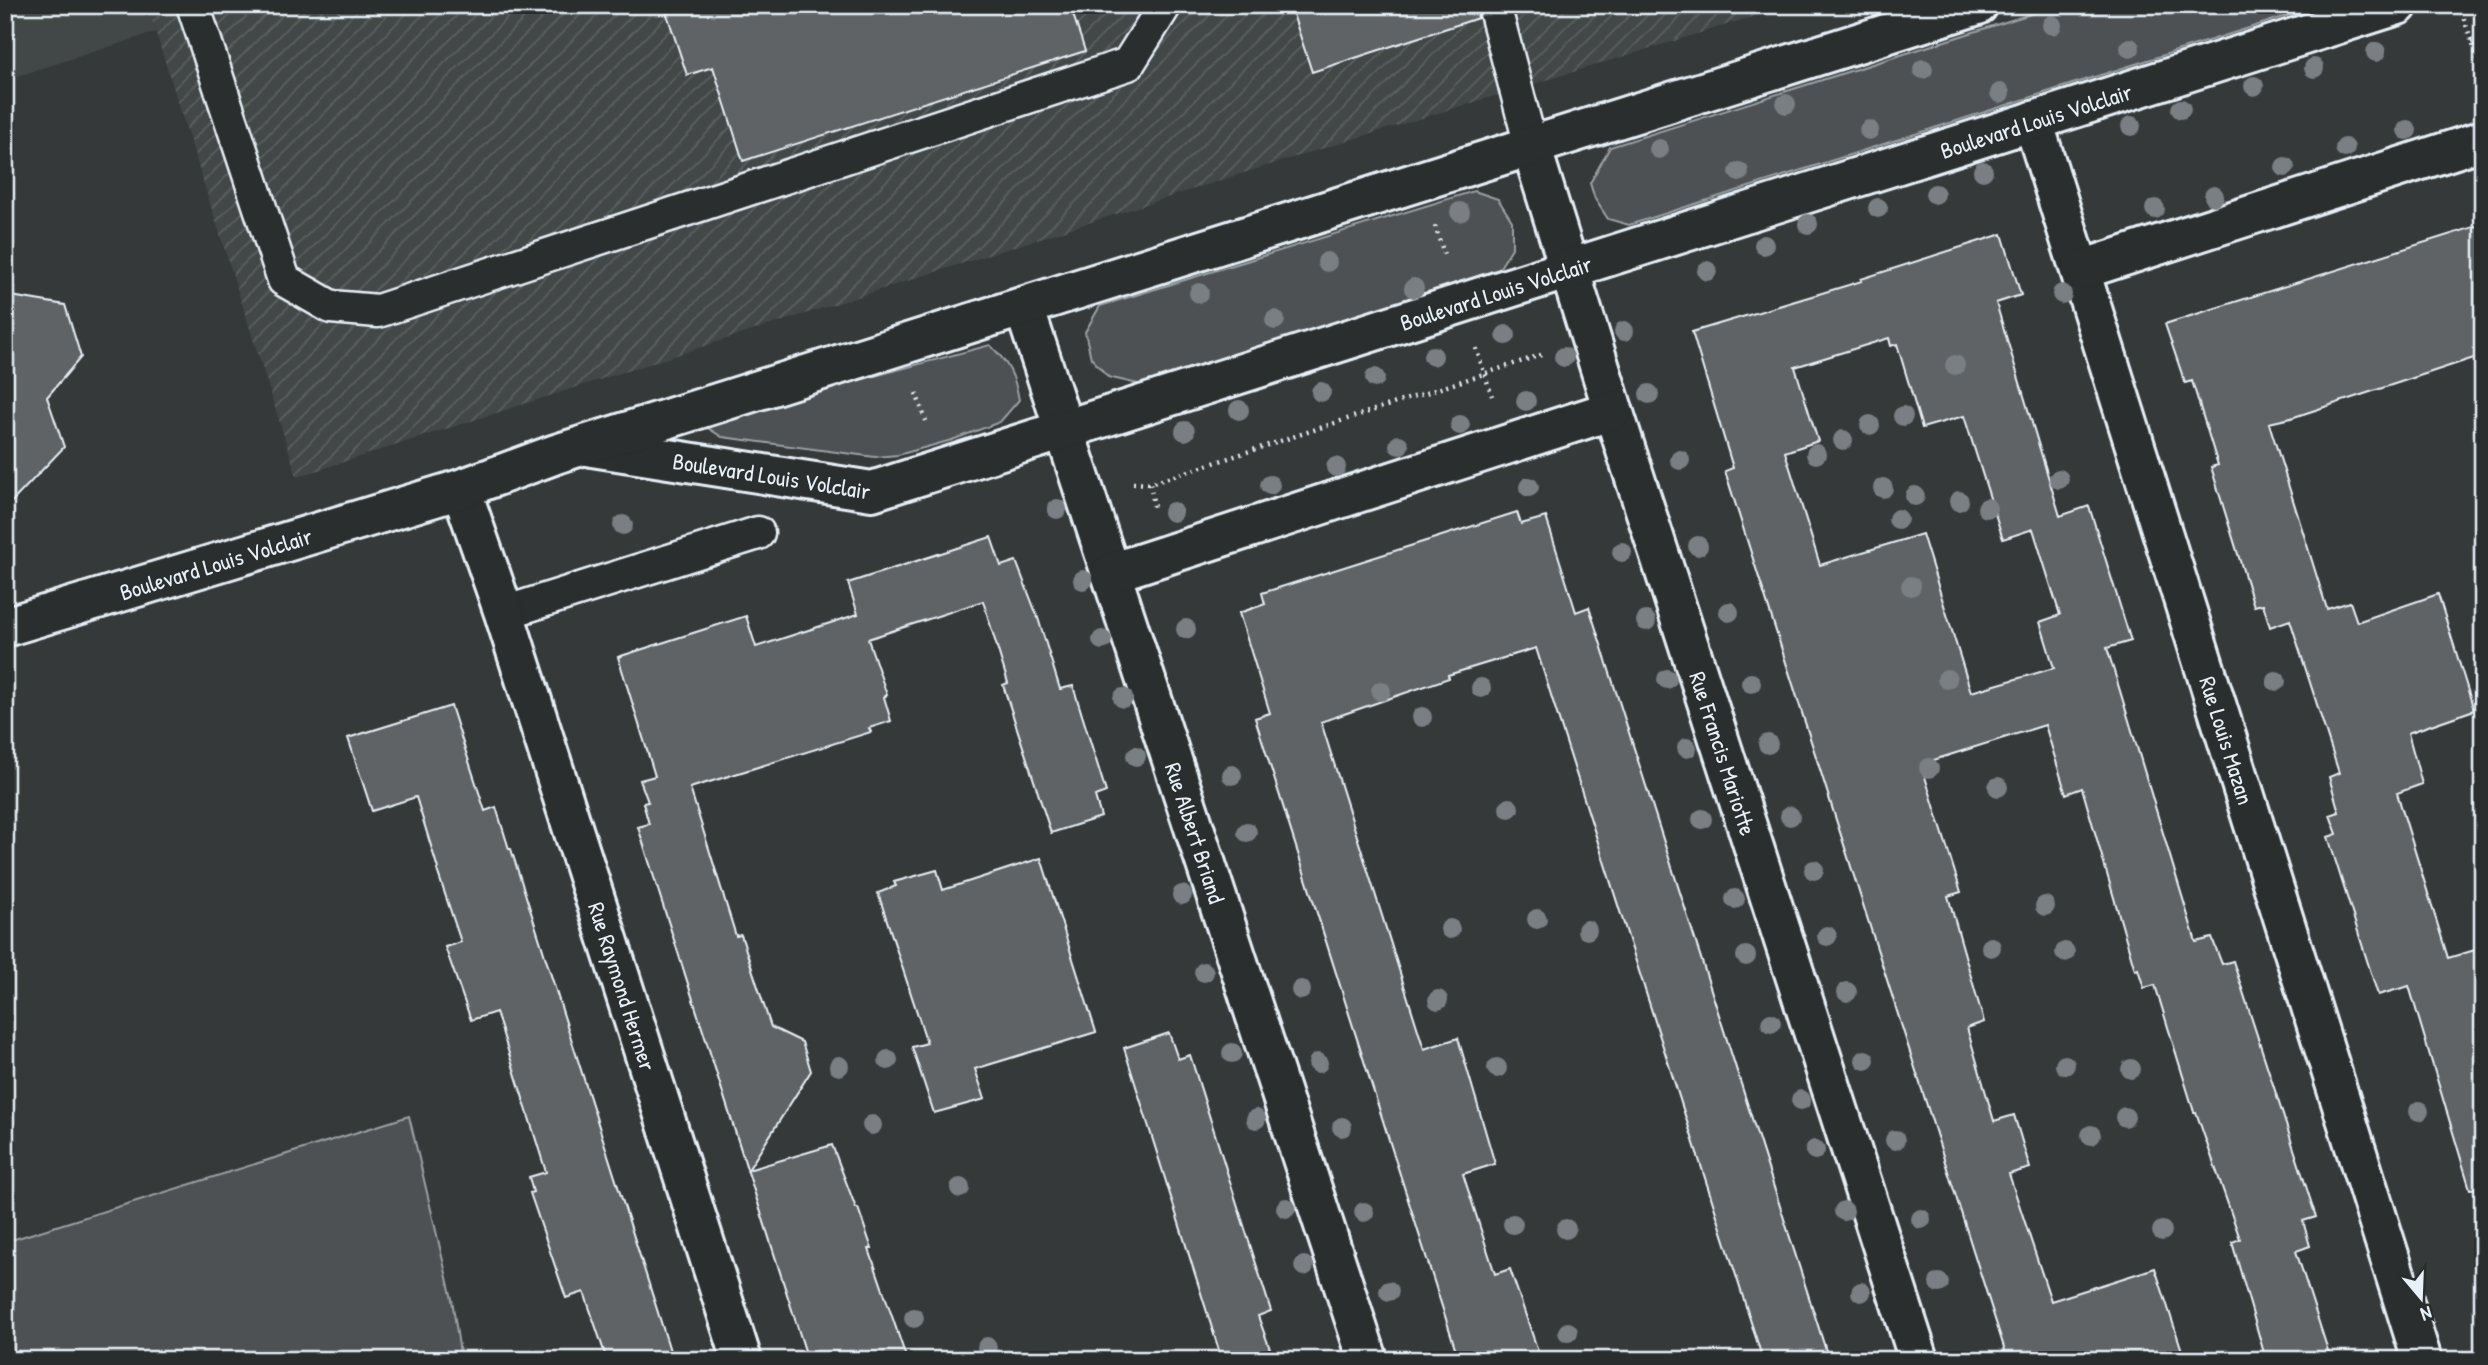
<svg xmlns="http://www.w3.org/2000/svg" width="2488" height="1365" font-family="'Patrick Hand',sans-serif">
<defs>
<pattern id="industrial-furrows" width="10" height="10" patternUnits="userSpaceOnUse" patternTransform="scale(1.75)"><rect width="10" height="10" fill="#424647"/><path d="M-1 1l2-2M0 10L10 0M9 11l2-2" fill="none" stroke="#5d6162"/></pattern>
</defs>
<rect width="100%" height="100%" fill="#35393a"/>
<filter id="ink" filterUnits="userSpaceOnUse"><feTurbulence type="fractalNoise" baseFrequency=".0143" numOctaves="2"/><feDisplacementMap in="SourceGraphic" scale="14" xChannelSelector="R" yChannelSelector="G"/><feConvolveMatrix kernelMatrix="1 2 1 2 8 2 1 2 1" color-interpolation-filters="sRGB"/></filter>
<g filter="url(#ink)">
<path fill="#424647" d="M5 5H147L156 32 5 80Z"/>
<path fill="url(#industrial-furrows)" d="M147 5H1791L1250 171 297 477Z"/>
<path fill="#4d5152" stroke="#9aa1a5" stroke-width="2" d="M2059 5H2321L1629 225 1608 219 1595 199 1590 183 1610 147Z
M1474 191 1498 199 1512 221V248L1499 269 1142 385 1108 377 1091 358 1085 332 1100 306Z
M990 345C1008 362 1015 376 1019 400L1000 422 952 440 898 455 875 457 722 437 700 423Z
M409 1116 452 1299 461 1360H5V1242Z"/>
<path fill="#5f6365" stroke="#e8f1f8" stroke-width="2" fill-rule="evenodd" d="M664 5H1070L1085 51 743 161 713 67 687 75Z
M1290 5H1476L1478 18 1312 72Z
M2483 224V355L2291 418 2269 423 2327 609 2350 602 2357 622 2438 594 2474 710 2408 733 2422 784 2397 793 2448 958 2475 950 2483 976V1188L2470 1189 2409 986 2378 995 2328 837 2337 834 2330 815 2339 812 2329 777 2339 773 2320 714 2290 620 2270 627 2263 604 2254 606 2211 467 2218 465 2192 381 2185 383 2165 324Z
M2002 234 2021 295 1996 303 2060 516 2089 506 2131 641 2107 648 2196 942 2212 938 2222 964 2233 961 2316 1217 2303 1221 2310 1246 2296 1251 2331 1360H2266L2232 1242 2240 1239 2196 1112H2194L2155 985 2144 988 2138 969 2135 970 2082 788 2066 794 2045 725 1921 764 1961 892 1948 896 1984 1022 1967 1028 1994 1121 2014 1115 2030 1168 2009 1174 2051 1301 2155 1268 2185 1360H2008L1725 471 1733 468 1692 332 1862 281 1861 279ZM1889 338 1891 346 1897 344 1922 428 1964 416 2003 539 2033 529 2060 615 2040 622 2054 668 1971 692 1922 534 1820 565 1785 452 1818 441 1795 367Z
M5 295 65 305 81 357 47 397 64 447 5 509Z
M1517 512 1521 524 1546 517 1576 612 1589 607 1829 1360H1763L1536 648 1448 675 1449 678 1321 722 1424 1049 1458 1038 1495 1164 1463 1174 1495 1274 1510 1269 1541 1360H1459L1255 718 1270 713 1239 613 1265 604 1262 593Z
M991 537 1001 566 1016 561 1038 618 1060 689 1073 686 1106 792 1095 796 1101 817 1051 833 1003 685 1008 683 983 601 868 639 887 695 884 697 891 721 869 728 871 732 690 788 736 936 741 935 771 1027 802 1042 811 1071 748 1170 832 1145 856 1208H858L872 1249H869L907 1360H808L638 827 649 824 643 803 648 802 640 780 655 776 618 657 746 616 756 647 858 614 848 583Z
M451 706 485 811 496 807 509 849H511L673 1360H607L584 1292 566 1298 530 1193 533 1192 529 1177 546 1172 496 1012 471 1020 445 947 461 942 437 870 438 869 416 797 372 811 348 738Z
M1041 858 1096 1032 975 1069 985 1099 934 1113 912 1047 927 1043 878 893 896 886 894 882 937 870 943 890Z
M1169 1033 1178 1059 1190 1055 1271 1311 1258 1316 1274 1360H1222L1124 1048Z"/>
<g fill="none" stroke-linecap="round" stroke-linejoin="round">
<defs>
<path id="service" d="M193 5 284 280 331 307 378 311 1128 64 1165 5
M1494 5 1531 146
M504 613 758 533"/>
<g id="minor">
<path id="s1" d="M2033 121 2422 1360"/>
<path id="s2" d="M1531 146 1613 410 1919 1360"/>
<path d="M2081 270 2483 140"/>
<path id="s3" d="M1024 307 1368 1360"/>
<path id="s4" d="M461 489 504 613 742 1360"/>
<path d="M1111 573 1613 410"/>
</g>
<g id="tertiary">
<path id="s5" d="M592 447 872 491 2398 5"/>
<path id="s6" d="M5 627 461 489 556 454 1978 5"/>
</g>
</defs>
<use href="#service" stroke="#e8f1f8" stroke-width="37"/>
<use href="#minor" stroke="#e8f1f8" stroke-width="44"/>
<use href="#tertiary" stroke="#e8f1f8" stroke-width="44"/>
<path stroke="#e8f1f8" stroke-width="4.5" stroke-dasharray="2 5" stroke-linecap="butt" d="M2459 5 2483 73
M2471 42 2483 38
M1435 226 1445 257
M1476 348 1492 396
M916 393 926 421
M1133 483 1150 484 1544 354
M1150 484 1154 507"/>
<use href="#service" stroke="#2a2d2e" stroke-width="32"/>
<use href="#minor" stroke="#2a2d2e" stroke-width="38"/>
<use href="#tertiary" stroke="#2a2d2e" stroke-width="38"/>
</g>
<g fill="#7a7f83">
<circle cx="2052" cy="25" r="10"/>
<circle cx="2130" cy="48" r="10"/>
<circle cx="2376" cy="52" r="10"/>
<circle cx="2314" cy="68" r="10"/>
<circle cx="1923" cy="69" r="10"/>
<circle cx="2254" cy="86" r="10"/>
<circle cx="2000" cy="93" r="10"/>
<circle cx="1786" cy="104" r="10"/>
<circle cx="2181" cy="109" r="10"/>
<circle cx="2131" cy="126" r="10"/>
<circle cx="1869" cy="130" r="10"/>
<circle cx="2407" cy="130" r="10"/>
<circle cx="2345" cy="148" r="10"/>
<circle cx="1659" cy="149" r="10"/>
<circle cx="2285" cy="167" r="10"/>
<circle cx="1983" cy="171" r="10"/>
<circle cx="1739" cy="172" r="10"/>
<circle cx="1935" cy="194" r="10"/>
<circle cx="2214" cy="196" r="10"/>
<circle cx="1878" cy="208" r="10"/>
<circle cx="2155" cy="209" r="10"/>
<circle cx="1460" cy="212" r="10"/>
<circle cx="1808" cy="224" r="10"/>
<circle cx="1764" cy="245" r="10"/>
<circle cx="1327" cy="262" r="10"/>
<circle cx="1707" cy="271" r="10"/>
<circle cx="1414" cy="288" r="10"/>
<circle cx="1199" cy="293" r="10"/>
<circle cx="2062" cy="294" r="10"/>
<circle cx="1275" cy="320" r="10"/>
<circle cx="1624" cy="331" r="10"/>
<circle cx="1506" cy="335" r="10"/>
<circle cx="1433" cy="356" r="10"/>
<circle cx="1564" cy="357" r="10"/>
<circle cx="1955" cy="365" r="10"/>
<circle cx="1375" cy="378" r="10"/>
<circle cx="1321" cy="392" r="10"/>
<circle cx="1649" cy="394" r="10"/>
<circle cx="1526" cy="401" r="10"/>
<circle cx="1239" cy="410" r="10"/>
<circle cx="1903" cy="416" r="10"/>
<circle cx="1460" cy="425" r="10"/>
<circle cx="1870" cy="425" r="10"/>
<circle cx="1185" cy="431" r="10"/>
<circle cx="1843" cy="440" r="10"/>
<circle cx="1399" cy="445" r="10"/>
<circle cx="1816" cy="454" r="10"/>
<circle cx="1680" cy="460" r="10"/>
<circle cx="1336" cy="467" r="10"/>
<circle cx="2059" cy="479" r="10"/>
<circle cx="1270" cy="485" r="10"/>
<circle cx="1529" cy="487" r="10"/>
<circle cx="1883" cy="488" r="10"/>
<circle cx="1915" cy="496" r="10"/>
<circle cx="1959" cy="501" r="10"/>
<circle cx="1987" cy="508" r="10"/>
<circle cx="1057" cy="509" r="10"/>
<circle cx="1173" cy="512" r="10"/>
<circle cx="1898" cy="519" r="10"/>
<circle cx="623" cy="525" r="10"/>
<circle cx="1698" cy="546" r="10"/>
<circle cx="1622" cy="552" r="10"/>
<circle cx="1083" cy="580" r="10"/>
<circle cx="1911" cy="586" r="10"/>
<circle cx="1729" cy="612" r="10"/>
<circle cx="1646" cy="621" r="10"/>
<circle cx="1186" cy="629" r="10"/>
<circle cx="1102" cy="640" r="10"/>
<circle cx="1667" cy="679" r="10"/>
<circle cx="1947" cy="679" r="10"/>
<circle cx="2276" cy="681" r="10"/>
<circle cx="1751" cy="683" r="10"/>
<circle cx="1481" cy="688" r="10"/>
<circle cx="1381" cy="691" r="10"/>
<circle cx="1123" cy="698" r="10"/>
<circle cx="1422" cy="717" r="10"/>
<circle cx="1768" cy="744" r="10"/>
<circle cx="1687" cy="748" r="10"/>
<circle cx="1136" cy="756" r="10"/>
<circle cx="1929" cy="768" r="10"/>
<circle cx="1232" cy="775" r="10"/>
<circle cx="1998" cy="787" r="10"/>
<circle cx="1509" cy="808" r="10"/>
<circle cx="1790" cy="816" r="10"/>
<circle cx="1702" cy="819" r="10"/>
<circle cx="1247" cy="832" r="10"/>
<circle cx="1814" cy="870" r="10"/>
<circle cx="1182" cy="895" r="10"/>
<circle cx="1735" cy="899" r="10"/>
<circle cx="2045" cy="906" r="10"/>
<circle cx="1537" cy="919" r="10"/>
<circle cx="1450" cy="929" r="10"/>
<circle cx="1587" cy="930" r="10"/>
<circle cx="1827" cy="936" r="10"/>
<circle cx="1991" cy="947" r="10"/>
<circle cx="2065" cy="952" r="10"/>
<circle cx="1746" cy="956" r="10"/>
<circle cx="1204" cy="972" r="10"/>
<circle cx="1301" cy="990" r="10"/>
<circle cx="1847" cy="992" r="10"/>
<circle cx="1438" cy="1000" r="10"/>
<circle cx="1771" cy="1023" r="10"/>
<circle cx="1232" cy="1053" r="10"/>
<circle cx="888" cy="1060" r="10"/>
<circle cx="1865" cy="1060" r="10"/>
<circle cx="1318" cy="1063" r="10"/>
<circle cx="2065" cy="1065" r="10"/>
<circle cx="839" cy="1066" r="10"/>
<circle cx="1497" cy="1068" r="10"/>
<circle cx="2131" cy="1069" r="10"/>
<circle cx="1801" cy="1100" r="10"/>
<circle cx="2419" cy="1111" r="10"/>
<circle cx="2125" cy="1117" r="10"/>
<circle cx="1256" cy="1119" r="10"/>
<circle cx="872" cy="1125" r="10"/>
<circle cx="1342" cy="1127" r="10"/>
<circle cx="2091" cy="1135" r="10"/>
<circle cx="1895" cy="1140" r="10"/>
<circle cx="1815" cy="1150" r="10"/>
<circle cx="960" cy="1188" r="10"/>
<circle cx="1286" cy="1208" r="10"/>
<circle cx="1844" cy="1211" r="10"/>
<circle cx="1364" cy="1212" r="10"/>
<circle cx="1921" cy="1219" r="10"/>
<circle cx="1513" cy="1224" r="10"/>
<circle cx="1566" cy="1229" r="10"/>
<circle cx="2162" cy="1231" r="10"/>
<circle cx="1304" cy="1266" r="10"/>
<circle cx="1939" cy="1283" r="10"/>
<circle cx="1389" cy="1291" r="10"/>
<circle cx="1861" cy="1292" r="10"/>
<circle cx="914" cy="1318" r="10"/>
<circle cx="1568" cy="1332" r="10"/>
<circle cx="987" cy="1347" r="10"/>
</g>
</g>
<g text-anchor="middle" dominant-baseline="central" stroke-width="5" stroke-linejoin="round" paint-order="stroke">
<g font-size="23" fill="#e8f1f8" stroke="#2a2d2e">
<text stroke="none"><textPath href="#s5" startOffset="1505">Boulevard Louis Volclair</textPath></text>
<text stroke="none"><textPath href="#s5" startOffset="938">Boulevard Louis Volclair</textPath></text>
<text stroke="none"><textPath href="#s5" startOffset="182">Boulevard Louis Volclair</textPath></text>
<text stroke="none"><textPath href="#s6" startOffset="220">Boulevard Louis Volclair</textPath></text>
<text stroke="none"><textPath href="#s1" startOffset="649">Rue Louis Mazan</textPath></text>
<text stroke="none"><textPath href="#s2" startOffset="637">Rue Francis Mariotte</textPath></text>
<text stroke="none"><textPath href="#s3" startOffset="553">Rue Albert Briand</textPath></text>
<text stroke="none"><textPath href="#s4" startOffset="523">Rue Raymond Hermer</textPath></text>
</g>
</g>
<rect width="2488" height="1365" fill="none" stroke="#2a2d2e" stroke-width="28"/>
<rect x="14" y="14" width="2460" height="1337" fill="none" stroke="#e8f1f8" stroke-width="2.5" filter="url(#ink)"/>
<g transform="translate(2421 1298) rotate(161)" stroke="#2a2d2e" stroke-width="5" paint-order="stroke">
<path d="M0-5L12 26L0 18L-12 26Z" fill="#e8f1f8"/>
<text y="-10" font-size="19" font-weight="bold" text-anchor="middle" fill="#e8f1f8">N</text>
</g>
</svg>
